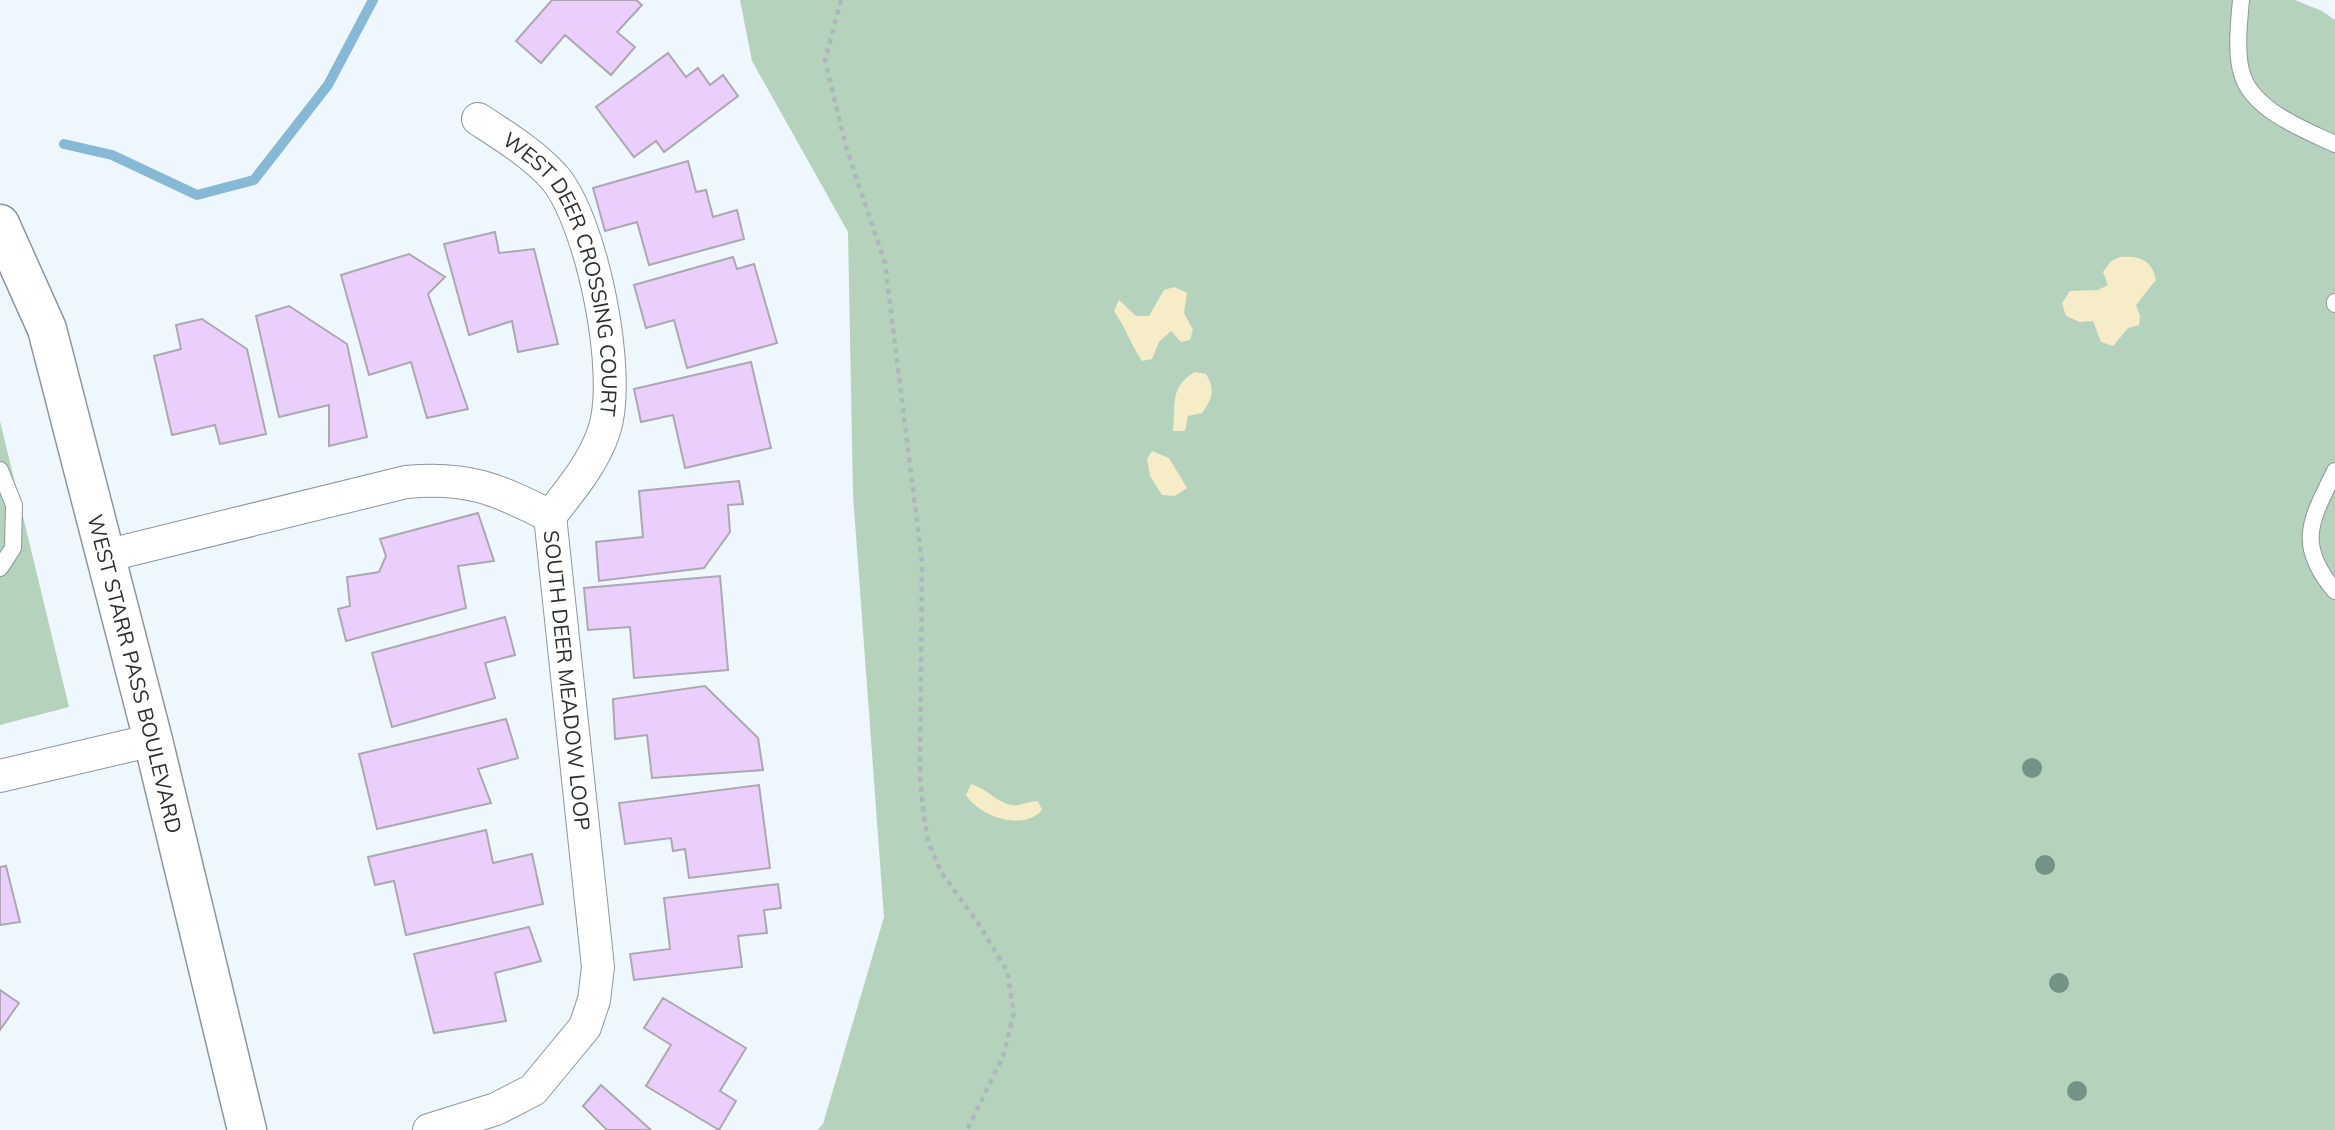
<svg xmlns="http://www.w3.org/2000/svg" width="2335" height="1130" font-family="Mulish,sans-serif">
<rect width="100%" height="100%" fill="#eef7fe"/>
<path fill="#b5d3bc" d="M740 0H2295L2322 11 2335 20V1130H817L823 1124 884 917 853 495 848 232 752 61Z
M0 421 69 707 0 725Z"/>
<path fill="#f6ecc7" d="M2120 257C2140 256 2152 260 2156 280L2136 305 2140 316 2139 325 2128 328 2113 346 2101 342 2093 321 2080 322 2066 316 2062 303 2070 291 2098 290 2108 285 2103 272 2111 261Z
M1174 287 1187 293 1184 313 1193 330 1190 340 1181 342 1171 331 1159 342 1152 359 1142 361C1131 345 1126 328 1114 311L1119 300 1136 316H1149L1164 290Z
M1195 372 1206 374C1216 390 1212 399 1202 413L1188 416 1185 431H1173C1176 405 1169 387 1195 372Z
M1152 451 1169 458 1187 488 1175 496 1162 495 1150 476 1147 459Z
M971 784C986 788 995 801 1010 805 1018 807 1029 801 1038 801L1042 810C1023 832 979 816 966 795Z"/>
<g fill="none" stroke-linecap="round" stroke-linejoin="round">
<path stroke="#87b8d5" stroke-width="10" d="M64 144 112 155 197 195 254 180 328 85 373 0"/>
</g>
<path fill="#eacffc" stroke="#ada7b2" stroke-width="2" d="M552 0H636L642 5 617 32 635 47 611 75 565 35 541 63 516 41Z
M668 53 686 77 698 68 710 85 723 75 738 96 664 152 656 141 634 157 596 107Z
M688 161 696 192 706 190 713 217 737 210 744 239 649 265 637 222 605 231 593 188Z
M495 232 499 253 534 249 558 344 518 352 512 321 469 335 444 244Z
M409 254 445 277 428 294 468 409 427 418 411 362 369 375 341 275Z
M733 257 737 269 754 264 777 343 687 368 674 320 646 328 634 285Z
M289 306 347 344 367 437 329 446V405L279 417 256 316Z
M202 319 247 349 266 434 220 444 215 425 172 435 154 356 181 349 176 325Z
M751 362 771 448 685 468 673 415 641 422 634 389Z
M739 481 743 504 728 505 730 532 704 568 599 581 596 542 643 537 639 491Z
M478 513 494 561 458 566 466 608 346 641 338 609 350 606 347 577 379 572 386 556 380 539Z
M720 576 728 670 634 678 630 627 588 630 584 588Z
M505 617 515 655 485 663 495 698 392 727 372 653Z
M705 686 758 738 763 770 652 778 647 735 615 739 613 699Z
M506 719 518 758 478 769 491 803 377 829 359 754Z
M759 785 770 868 689 878 685 849 673 851 671 838 625 844 619 803Z
M486 830 493 863 532 854 543 904 406 935 394 881 375 885 368 857Z
M6 866 20 922 0 925V867Z
M778 884 781 908 764 910 767 933 738 936 742 967 634 980 630 954 670 949 664 898Z
M529 927 541 961 495 973 506 1021 434 1033 414 954Z
M0 990 19 1003 0 1030Z
M663 998 746 1048 720 1091 736 1101 719 1130 646 1086 671 1045 644 1028Z
M601 1085 651 1130H607L583 1106Z"/>
<g fill="none" stroke-linecap="round" stroke-linejoin="round">
<defs>
<path id="service" d="M2241 0C2239 22 2235 56 2243 77 2255 111 2305 130 2335 144
M2335 302V304
M0 470 14 505 13 548 0 568
M2335 471C2311 520 2295 544 2335 591"/>
<g id="minor">
<path id="s1" d="M478 119C504 136 532 153 554 177 592 221 623 375 604 431 594 462 570 491 550 516"/>
<path id="s2" d="M105 556 406 482C467 476 497 489 550 516L598 967 594 1000 585 1027 533 1090 496 1109 429 1130"/>
<path d="M0 776 153 740"/>
</g>
<g id="tertiary">
<path id="s3" d="M0 224 47 329 153 740 247 1130"/>
</g>
</defs>
<use href="#service" stroke="#8d969e" stroke-width="18"/>
<use href="#minor" stroke="#8d969e" stroke-width="34"/>
<use href="#tertiary" stroke="#8d969e" stroke-width="41"/>
<path stroke="#afb6bc" stroke-width="4.5" stroke-dasharray="5 5" stroke-linecap="butt" d="M841 0 825 60 846 147 885 263 922 562 920 776 924 817 928 841 941 872 978 923 1007 971 1014 1013 1003 1056 967 1130"/>
<use href="#service" stroke="#fff" stroke-width="16"/>
<use href="#minor" stroke="#fff" stroke-width="32"/>
<use href="#tertiary" stroke="#fff" stroke-width="38"/>
</g>
<g fill="#729385">
<circle cx="2032" cy="768" r="10"/>
<circle cx="2045" cy="865" r="10"/>
<circle cx="2059" cy="983" r="10"/>
<circle cx="2077" cy="1091" r="10"/>
</g>
<g text-anchor="middle" dominant-baseline="central" stroke-width="7" stroke-linejoin="round" paint-order="stroke">
<g font-size="21" fill="#2c3033" stroke="#fff">
<text stroke="none"><textPath href="#s1" startOffset="189">WEST DEER CROSSING COURT</textPath></text>
<text stroke="none"><textPath href="#s3" startOffset="471">WEST STARR PASS BOULEVARD</textPath></text>
<text stroke="none"><textPath href="#s2" startOffset="626">SOUTH DEER MEADOW LOOP</textPath></text>
</g>
</g>
</svg>
